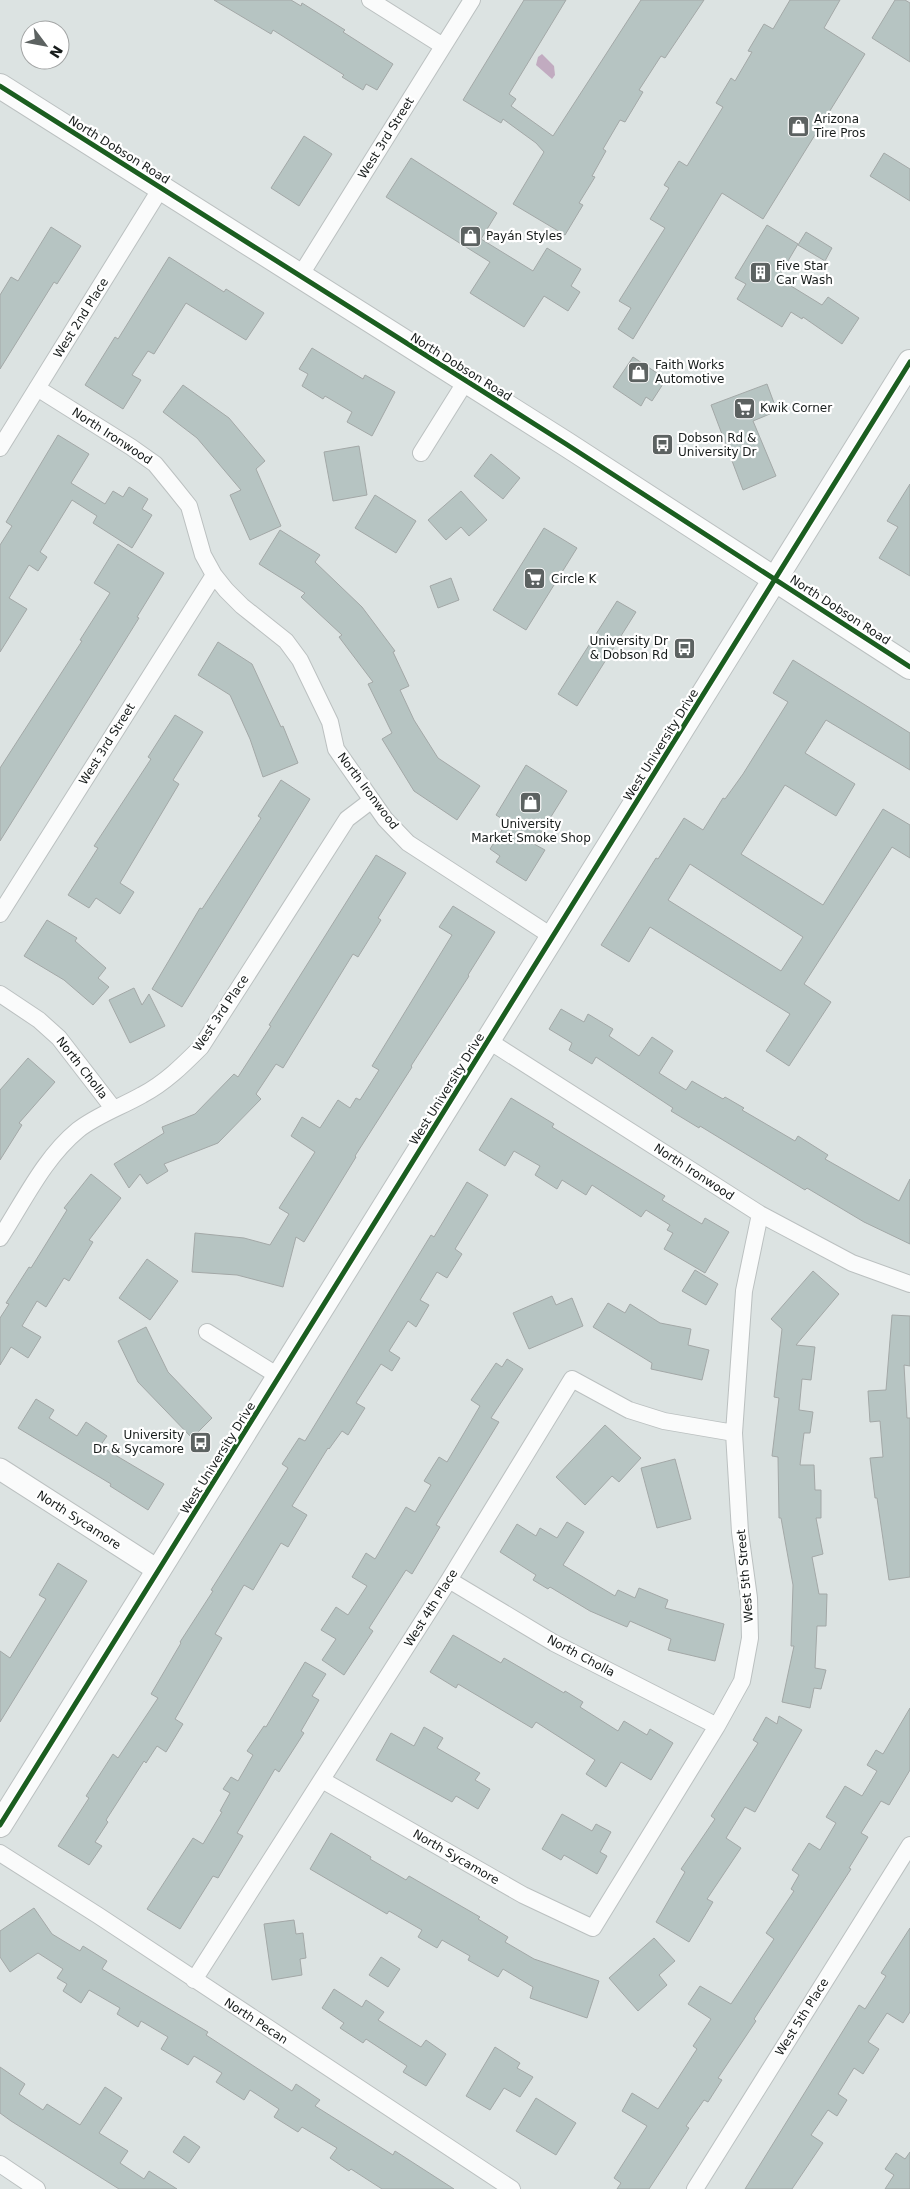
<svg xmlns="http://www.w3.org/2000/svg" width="910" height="2189" font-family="'DejaVu Sans',sans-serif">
<rect width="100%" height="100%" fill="#dce3e2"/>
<path fill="#c1abc0" d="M542 54 554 66 555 75 552 79 536 65 538 57Z"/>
<path fill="#b6c4c2" stroke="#a3a8a7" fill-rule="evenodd" d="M214 0H291L301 6 302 3 345 30 343 32 393 64 377 90 366 84 363 90 342 77 344 75 273 30 271 34Z
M524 0H566L509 94 516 99 511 106 553 136 641 0H704L665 58 661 56 639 90 643 92 625 122 620 120 603 149 606 151 592 176 595 177 579 203 583 205 565 235 513 204 544 152 536 143 503 119 501 123 463 100Z
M790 0H840L824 28 865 54 763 219 722 193 633 339 618 329 631 308 619 301 665 228 650 219 669 188 664 185 679 161 687 166 723 107 716 103 731 78 735 81 752 52 748 51 764 24 773 29Z
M895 0H905L910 3V62L872 38Z
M304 136 332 154 299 206 271 188Z
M884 153 910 169V201L870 176Z
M411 158 497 213 481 239 533 271 547 248 581 269 571 286 580 292 568 311 544 296 524 327 470 293 490 262 386 197Z
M767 225 798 244 778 278 822 305 828 297 859 318 842 344 803 317 802 319 791 312 782 327 737 299 746 284 735 278Z
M51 227 81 246 57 284 54 282 0 369V295L11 277 18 281Z
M806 232 832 248 825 261 798 245Z
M169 257 224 292 226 289 264 313 246 340 186 303 154 354 148 351 132 375 141 380 123 409 85 385 115 337 118 339Z
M312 348 363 379 365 375 395 392 372 436 347 422 352 412 325 396 323 399 302 386 308 374 299 369Z
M633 357 660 375 657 380 663 384 652 401 646 397 641 406 613 387Z
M767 384 777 411 753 421 776 476 743 490 711 405Z
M183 385 229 418 265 461 256 469 281 526 250 540 230 495 241 490 197 438 163 412Z
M58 435 89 454 71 483 105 504 113 491 123 497 129 487 148 499 142 509 152 515 132 548 93 523 97 516 72 500 40 552 47 557 38 571 29 565 9 598 27 609 0 652V545L12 526 6 522Z
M359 446 367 495 333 501 324 452Z
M491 454 520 478 503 499 474 476Z
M910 484V576L879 558 898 527 887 521Z
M461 491 487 520 469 536 461 527 446 540 428 520Z
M375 495 416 521 396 553 355 528Z
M544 528 577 548 526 630 493 610Z
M280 530 320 555 315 562 362 607 395 651 393 652 409 686 400 690 414 720 438 758 480 786 457 820 414 791 382 739 392 733 368 684 373 682 339 637 342 635 301 597 305 593 259 564Z
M118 544 164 573 137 617 139 618 0 841V768L82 641 80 640 110 593 94 583Z
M451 578 459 600 438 608 430 586Z
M617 601 636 612 577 706 558 694Z
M218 642 252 664 281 727 283 726 298 763 263 777 250 739 230 695 198 675Z
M793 660 910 733V770L826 720 805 753 855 784 836 816 785 785 741 854 823 905 883 809 910 825V858L892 847 804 984 831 1002 789 1066 766 1051 790 1014 650 927 629 962 601 945 656 858 658 859 684 818 703 830 723 798 725 799 743 774 788 702 773 693ZM690 864 803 937 781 971 668 900Z
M175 715 203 732 173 780 179 784 120 883 134 892 120 914 96 898 89 908 68 895 98 848 94 846 151 759 148 757Z
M526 765 567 791 534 844 545 850 526 881 496 862 500 856 490 849 507 822 496 815Z
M281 780 310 799 182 1007 152 989 200 908 202 909 261 818 258 816Z
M376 855 406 873 378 918 381 920 358 957 353 954 283 1068 276 1064 256 1094 261 1099 218 1143 164 1164 168 1171 147 1184 140 1174 129 1188 114 1164 164 1133 162 1127 195 1114 234 1074 238 1077 271 1026 269 1025Z
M453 906 495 932 468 975 469 976 411 1066 412 1067 355 1156 356 1157 304 1242 296 1237 283 1287 237 1275 192 1272 195 1233 244 1238 270 1245 289 1214 279 1208 315 1152 291 1136 302 1117 320 1128 338 1100 350 1108 356 1098 360 1100 379 1070 372 1066 452 935 439 927Z
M47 920 77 938 75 941 106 968 98 978 109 987 93 1005 64 980 24 956Z
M134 988 142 1005 149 994 165 1026 130 1043 109 1000Z
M561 1009 584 1022 588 1014 613 1029 609 1036 639 1056 652 1037 673 1051 659 1073 686 1090 692 1081 723 1099 725 1097 744 1108 742 1110 795 1141 798 1136 828 1155 825 1159 899 1201 910 1179V1244L864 1222 807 1188 805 1190 700 1126 699 1128 671 1111 673 1108 596 1057 592 1064 569 1050 572 1043 549 1029Z
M28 1058 55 1082 19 1123 22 1125 0 1160V1090Z
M511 1098 554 1124 552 1127 665 1196 662 1200 702 1224 705 1218 729 1232 705 1273 664 1249 673 1233 667 1230 670 1225 646 1210 641 1217 592 1185 586 1195 562 1180 557 1189 535 1175 540 1166 514 1151 505 1166 479 1150Z
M91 1174 121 1198 89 1240 93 1242 69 1281 64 1278 46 1307 37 1301 22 1326 41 1337 28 1358 11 1347 0 1365V1318L9 1304 6 1303 29 1267 31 1268 67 1210 64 1208Z
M467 1182 488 1195 455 1249 462 1254 447 1278 437 1272 420 1300 429 1305 416 1327 408 1321 389 1351 400 1358 392 1371 381 1364 356 1403 365 1408 348 1435 342 1431 329 1449 328 1448 292 1506 307 1515 288 1547 281 1543 253 1590 244 1585 215 1634 222 1638 175 1719 183 1724 166 1752 157 1746 146 1763 144 1761 106 1820 108 1822 95 1842 102 1846 89 1865 58 1846 89 1798 86 1796 113 1754 118 1758 158 1698 151 1694 181 1643 180 1642 213 1591 211 1590 288 1468 282 1464 299 1438 305 1441 431 1235 434 1237Z
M147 1259 178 1281 150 1320 119 1298Z
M695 1270 718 1284 706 1305 682 1291Z
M813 1271 839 1294 796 1345 815 1347 811 1380 802 1379 799 1410 813 1412 810 1433H804L800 1465H814L815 1490H821V1518H816L823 1554 812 1557 819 1594H827L826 1626H817L815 1668 826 1670 821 1689 814 1688 810 1708 782 1702 794 1646H791L793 1585 781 1518H779L778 1457 772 1456 779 1398 774 1397 782 1329 771 1319Z
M552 1296 556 1305 572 1298 583 1326 529 1349 513 1313Z
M608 1303 625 1313 630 1304 660 1323 691 1329 688 1345 709 1350 702 1380 651 1369 652 1363 593 1327Z
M892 1315 910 1316V1366L904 1365 907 1418H910V1577L889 1580 877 1498H875L870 1458 883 1457 880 1421 870 1422 868 1391 886 1390Z
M146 1327 168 1372 212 1418 192 1438 138 1382 118 1341Z
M507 1359 523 1369 491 1418 499 1422 436 1525 440 1527 412 1574 406 1570 369 1628 373 1631 344 1675 322 1660 336 1639 321 1630 336 1607 348 1615 367 1586 352 1577 366 1553 375 1559 406 1507 415 1512 431 1485 424 1481 439 1457 447 1462 480 1406 471 1400 496 1363 502 1367Z
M36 1399 54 1410 49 1418 77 1436 86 1422 107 1436 100 1446 164 1484 148 1510 110 1486 111 1484 18 1428Z
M605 1425 641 1458 619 1482 612 1476 585 1505 556 1477Z
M675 1459 691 1519 657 1528 641 1468Z
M567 1522 584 1532 563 1565 615 1596 618 1590 635 1598 639 1588 668 1600 665 1608 724 1624 715 1661 668 1650 671 1639 630 1621 627 1627 590 1611 550 1587 548 1589 533 1580 536 1575 500 1552 517 1524 536 1536 540 1528 557 1538Z
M58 1563 87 1581 0 1722V1651L10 1658 46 1599 39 1595Z
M453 1635 501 1663 504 1658 564 1693 565 1691 583 1702 580 1707 618 1731 624 1721 647 1735 650 1729 673 1743 651 1780 621 1762 606 1787 586 1774 595 1760 536 1722 532 1728 458 1684 456 1688 430 1672Z
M305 1662 326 1674 312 1696 319 1700 301 1731 304 1733 279 1772 275 1769 237 1833 243 1836 218 1878 213 1876 180 1929 147 1909 193 1838 203 1844 222 1812 220 1811 230 1793 223 1789 231 1777 238 1781 253 1755 247 1751 264 1726 266 1727Z
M910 1708V1770L889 1805 881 1801 861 1833 868 1837 849 1868 851 1869 754 2019 756 2021 718 2078 722 2080 708 2102 704 2100 686 2126 689 2128 649 2189H617L621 2183 614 2178 647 2126 622 2111 632 2093 658 2109 697 2049 693 2046 711 2019 688 2004 700 1986 731 2004 774 1939 766 1933 794 1891 791 1889 799 1875 792 1870 809 1843 820 1850 836 1823 826 1817 845 1786 862 1796 877 1771 867 1765 876 1750 883 1754Z
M779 1716 802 1730 755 1812 745 1807 726 1838 741 1848 707 1899 713 1902 689 1942 656 1922 685 1872 681 1869 715 1819 711 1816 758 1743 753 1740 766 1717 777 1724Z
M424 1727 443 1738 437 1748 480 1773 475 1780 490 1789 478 1809 456 1796 452 1802 376 1760 391 1733 414 1746Z
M562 1814 592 1831 596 1824 611 1832 600 1852 607 1856 597 1874 564 1855 561 1860 542 1849Z
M331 1833 371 1857 370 1859 406 1880 409 1876 480 1917 478 1919 508 1937 505 1942 534 1959 599 1981 587 2018 530 1998 533 1987 503 1969 498 1977 468 1960 470 1956 442 1940 437 1948 418 1937 422 1930 389 1911 387 1914 310 1869Z
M34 1908 52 1934 80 1951 83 1946 107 1961 102 1969 208 2032 206 2035 292 2091 296 2084 320 2100 315 2106 393 2155 395 2151 454 2189H382L351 2169 349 2171 330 2158 337 2148 302 2127 298 2132 274 2117 279 2109 250 2090 244 2100 216 2082 222 2073 194 2056 188 2065 161 2049 168 2037 141 2021 138 2027 117 2014 120 2008 89 1990 81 2003 63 1991 67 1984 57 1978 63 1969 38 1953 10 1972 0 1957V1931Z
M294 1920 296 1934 303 1933 306 1958 300 1959 302 1975 272 1980 264 1924Z
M910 1928V2012L903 2023 887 2013 868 2042 879 2049 863 2074 854 2068 838 2094 847 2100 837 2116 828 2110 811 2135 823 2143 792 2189H745L859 2005 865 2009 886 1976 881 1973Z
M654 1938 675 1961 659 1975 667 1985 638 2011 609 1978Z
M381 1957 400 1969 388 1987 369 1975Z
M334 1989 362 2007 366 2000 384 2012 378 2020 421 2047 426 2040 446 2054 426 2086 403 2072 407 2066 366 2039 363 2043 340 2028 344 2023 322 2008Z
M495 2047 520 2063 517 2068 533 2077 520 2097 504 2088 490 2110 466 2096Z
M0 2067 25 2084 19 2094 43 2110 47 2104 80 2125 105 2087 122 2098 99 2133 128 2151 120 2163 144 2179 149 2171 177 2189H119L11 2121 0 2113Z
M536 2098 576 2123 556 2155 516 2131Z
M184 2136 200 2147 189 2163 173 2152Z
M910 2152V2189H885L894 2175 885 2169 896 2153 905 2159Z"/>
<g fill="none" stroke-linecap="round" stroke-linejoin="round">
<defs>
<path id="minor" d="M370 0 443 46
M300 276 472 0
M37 388 131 447 155 464 173 486 189 506 203 555 214 575 226 590 242 606 286 641 300 660 330 722 336 749 385 819 408 843 553 937
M0 448 161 188
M421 453 466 381
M0 914 214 575
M0 994 39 1020 59 1038 113 1108
M489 1041 760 1214 852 1263 910 1284
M0 1238C24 1201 44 1158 78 1130 97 1115 121 1107 142 1095 165 1083 183 1065 201 1047L347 819 372 800
M207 1332 280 1377
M449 1580 554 1643 717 1726
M322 1780 523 1895 593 1928 717 1726 742 1681 750 1638 749 1598 740 1532 734 1433 744 1291 760 1214
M0 1853 99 1916 512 2189
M194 1980 449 1580 572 1379 629 1410 664 1421 734 1433
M0 2164 37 2189
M695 2189 910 1845"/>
<path id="tertiary" d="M0 1469 159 1571"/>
<path id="secondary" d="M0 86 566 444 910 667
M0 1825 910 362"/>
</defs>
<use href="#minor" stroke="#bbc0c0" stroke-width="18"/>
<use href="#tertiary" stroke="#bbc0c0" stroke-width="23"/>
<use href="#secondary" stroke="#bbc0c0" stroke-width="26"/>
<use href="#minor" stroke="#fafbfb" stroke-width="16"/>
<use href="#tertiary" stroke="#fafbfb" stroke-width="21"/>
<use href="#secondary" stroke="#fafbfb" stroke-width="24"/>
<defs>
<path id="cycleway" d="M0 86 566 444 910 667
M0 1825 910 362"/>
</defs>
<use href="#cycleway" stroke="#fff" stroke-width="8"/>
<use href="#cycleway" stroke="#1b5e20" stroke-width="5"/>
</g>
<defs>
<symbol id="shop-square" viewBox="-11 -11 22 22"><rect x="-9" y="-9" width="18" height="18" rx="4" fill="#5c6261" stroke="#fff"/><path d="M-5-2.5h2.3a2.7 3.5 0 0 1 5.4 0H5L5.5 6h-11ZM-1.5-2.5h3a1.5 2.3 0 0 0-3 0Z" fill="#fff"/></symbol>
<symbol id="building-square" viewBox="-11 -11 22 22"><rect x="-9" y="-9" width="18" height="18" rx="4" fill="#5c6261" stroke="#fff"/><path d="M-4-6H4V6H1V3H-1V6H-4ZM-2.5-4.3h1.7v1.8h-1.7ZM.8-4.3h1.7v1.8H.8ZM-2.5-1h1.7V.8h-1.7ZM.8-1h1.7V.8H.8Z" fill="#fff"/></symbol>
<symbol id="supermarket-square" viewBox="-11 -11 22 22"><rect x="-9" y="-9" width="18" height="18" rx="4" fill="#5c6261" stroke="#fff"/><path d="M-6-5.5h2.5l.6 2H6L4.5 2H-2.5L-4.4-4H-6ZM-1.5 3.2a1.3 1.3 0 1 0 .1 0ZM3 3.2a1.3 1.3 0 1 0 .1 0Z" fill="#fff"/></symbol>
<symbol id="bus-square" viewBox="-11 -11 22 22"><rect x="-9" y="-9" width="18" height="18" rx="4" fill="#5c6261" stroke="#fff"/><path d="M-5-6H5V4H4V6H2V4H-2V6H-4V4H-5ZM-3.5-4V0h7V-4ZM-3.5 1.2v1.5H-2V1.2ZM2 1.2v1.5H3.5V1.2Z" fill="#fff"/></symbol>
</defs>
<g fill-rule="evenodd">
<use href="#shop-square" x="786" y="114" width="25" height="25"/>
<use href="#shop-square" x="458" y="224" width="25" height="25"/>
<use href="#building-square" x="748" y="260" width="25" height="25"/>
<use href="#shop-square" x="626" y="360" width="25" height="25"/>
<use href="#supermarket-square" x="732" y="396" width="25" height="25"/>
<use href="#bus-square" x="650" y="432" width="25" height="25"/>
<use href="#supermarket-square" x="522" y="566" width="25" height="25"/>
<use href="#bus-square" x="672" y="636" width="25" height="25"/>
<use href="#shop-square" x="518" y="790" width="25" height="25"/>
<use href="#bus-square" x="188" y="1430" width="25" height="25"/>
</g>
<g text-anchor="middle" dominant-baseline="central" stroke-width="4.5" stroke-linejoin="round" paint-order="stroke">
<g font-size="12" fill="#171c1b" stroke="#fff" text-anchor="start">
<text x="814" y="119">Arizona<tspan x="814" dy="14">Tire Pros</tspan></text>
<text x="486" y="236">Payán Styles</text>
<text x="776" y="266">Five Star<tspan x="776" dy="14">Car Wash</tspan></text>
<text x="655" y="365">Faith Works<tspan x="655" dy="14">Automotive</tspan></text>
<text x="760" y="408">Kwik Corner</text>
<text x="678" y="438">Dobson Rd &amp;<tspan x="678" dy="14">University Dr</tspan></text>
<text x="551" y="579">Circle K</text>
<text x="668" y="641" text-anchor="end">University Dr<tspan x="668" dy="14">&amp; Dobson Rd</tspan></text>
<text x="531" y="824" text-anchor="middle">University<tspan x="531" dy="14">Market Smoke Shop</tspan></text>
<text x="184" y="1435" text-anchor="end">University<tspan x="184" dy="14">Dr &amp; Sycamore</tspan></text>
</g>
<g font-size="12" fill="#171c1b" stroke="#fff">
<text transform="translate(386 138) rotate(-58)">West 3rd Street</text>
<text transform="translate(119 150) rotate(32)">North Dobson Road</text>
<text transform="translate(81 318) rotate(-58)">West 2nd Place</text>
<text transform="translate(461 367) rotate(32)">North Dobson Road</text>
<text transform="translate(112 436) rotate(33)">North Ironwood</text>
<text transform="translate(840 610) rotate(33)">North Dobson Road</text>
<text transform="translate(107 744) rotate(-58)">West 3rd Street</text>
<text transform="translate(661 745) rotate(-58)">West University Drive</text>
<text transform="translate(368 791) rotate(53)">North Ironwood</text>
<text transform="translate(221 1013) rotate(-56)">West 3rd Place</text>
<text transform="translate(82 1068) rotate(52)">North Cholla</text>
<text transform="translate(447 1089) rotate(-58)">West University Drive</text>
<text transform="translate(694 1172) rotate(33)">North Ironwood</text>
<text transform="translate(218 1458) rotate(-58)">West University Drive</text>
<text transform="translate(79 1520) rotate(33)">North Sycamore</text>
<text transform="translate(745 1576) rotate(-95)">West 5th Street</text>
<text transform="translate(431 1608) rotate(-58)">West 4th Place</text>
<text transform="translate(581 1656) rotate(28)">North Cholla</text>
<text transform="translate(456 1857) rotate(30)">North Sycamore</text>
<text transform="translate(802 2017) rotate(-58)">West 5th Place</text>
<text transform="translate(256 2021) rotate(33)">North Pecan</text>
</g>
</g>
<g transform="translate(45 45) rotate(122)"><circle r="24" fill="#ffffff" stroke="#a2a4a4"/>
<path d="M0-4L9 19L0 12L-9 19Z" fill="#5c6261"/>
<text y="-8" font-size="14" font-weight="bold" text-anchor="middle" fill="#171c1b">N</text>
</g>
</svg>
